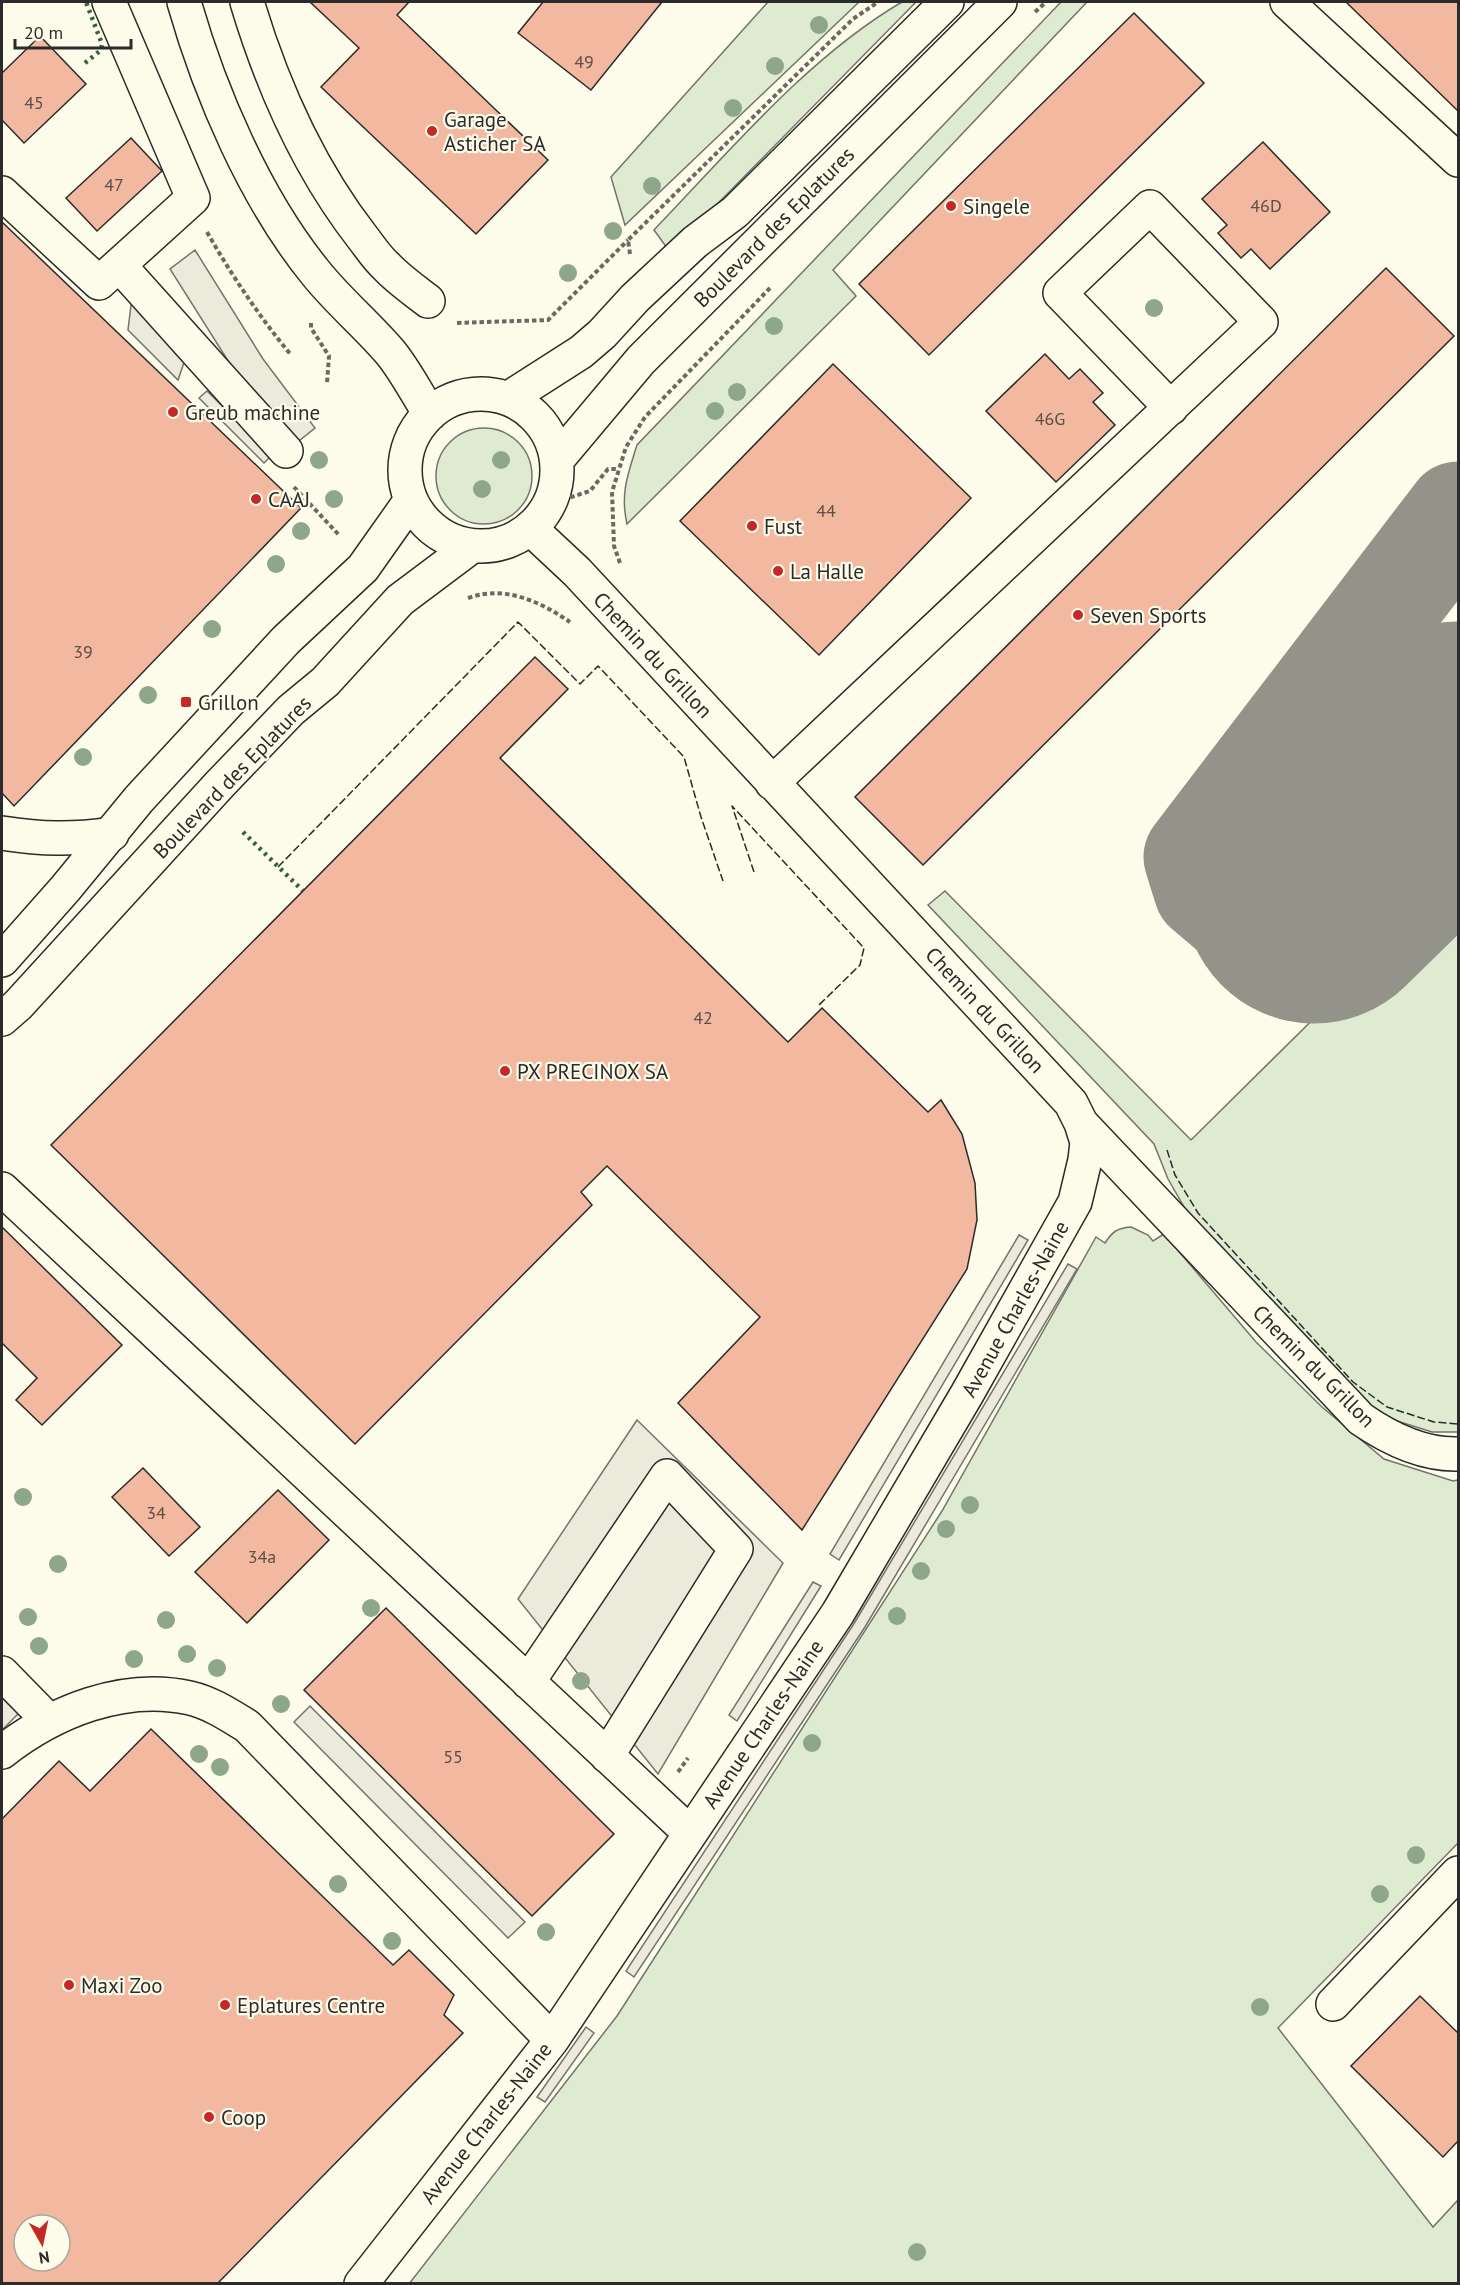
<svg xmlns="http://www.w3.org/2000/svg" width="1460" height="2285" font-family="'PT Sans',sans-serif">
<rect width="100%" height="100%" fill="#fdfbea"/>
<path fill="#deebd1" stroke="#74746e" stroke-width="1.5" d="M768 2H859L625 225 611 177Z
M902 2H916L670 252 654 230C729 152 808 57 902 2Z
M1061 2H1087L833 270 856 296 627 524C620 493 628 474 637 445Z
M436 476a48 48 0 1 1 96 0a48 48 0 1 1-96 0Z
M1458 876V1432H1432L1378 1415 1187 1212 1168 1179 1154 1144 928 905 945 891 1191 1140Z
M1131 1227 1148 1235 1153 1241 1164 1234 1256 1342 1322 1407 1384 1459 1453 1481 1458 1480V1843L1278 2028 1433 2227 1458 2200V2283L409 2284 617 2016 942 1511 1096 1237 1105 1243C1112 1232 1117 1228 1131 1227Z"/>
<path fill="#eceadb" stroke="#74746e" stroke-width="1.5" d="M195 250 263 359 315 428 295 444 237 375 170 269Z
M132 297 188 351 178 380 128 330Z
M207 391 272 455 264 463 199 398Z
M1019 1235 1028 1240 839 1560 830 1554Z
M1068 1264 1077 1269 865 1627 634 1977 626 1971 855 1622Z
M637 1420 783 1563 658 1774 518 1599Z
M813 1582 821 1586 737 1721 729 1715Z
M2 1688 23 1709 2 1730Z
M310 1706 525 1922 508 1938 294 1722Z
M586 2027 594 2033 545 2102 537 2097Z"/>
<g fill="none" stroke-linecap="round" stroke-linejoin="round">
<path stroke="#94938a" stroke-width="105" d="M1314 893 1252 928 1206 889 1196 857 1458 514"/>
<path stroke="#94938a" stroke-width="261" d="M1314 893 1458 752"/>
</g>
<path fill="#f2b8a0" stroke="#2b2b2b" stroke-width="1.5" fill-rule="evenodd" d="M310 2H409L397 15 548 160 476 234 321 87 359 48Z
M543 2H662L591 90 518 33Z
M1346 2H1458V111Z
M1134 13 1204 83 929 355 859 284Z
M40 36 86 84 24 143 2 120V73Z
M131 138 162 171 97 231 66 198Z
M1263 142 1330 212 1270 269 1251 249 1241 258 1218 233 1227 225 1202 199Z
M2 222 301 508 14 806 2 793Z
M1386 268 1454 336 923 865 855 797Z
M1045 354 1069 379 1080 369 1103 393 1093 402 1115 425 1056 482 986 411Z
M833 364 971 498 819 655 680 521Z
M535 657 568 689 500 758 788 1042 822 1008 928 1112 941 1100 962 1134 975 1183 977 1220 967 1269 802 1530 678 1403 760 1317 607 1166 581 1192 592 1205 355 1444 51 1145Z
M2 1227 122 1345 42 1425 16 1400 37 1378 2 1343Z
M143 1468 200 1527 169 1556 112 1497Z
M278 1490 329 1540 247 1623 195 1572Z
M386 1608 614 1834 532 1916 304 1690Z
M151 1729 393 1965 409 1950 454 1995 444 2015 463 2033 217 2284H2V1819L59 1761 90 1791ZM24 2225H60V2261H24Z
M1420 1996 1458 2033V2141L1443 2157 1351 2066Z"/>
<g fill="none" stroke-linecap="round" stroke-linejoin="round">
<defs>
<path id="minor" d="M247 2C272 85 309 169 363 238 370 247 377 258 386 266 398 279 414 290 428 301
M1287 2 1458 160
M2 193 99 283 193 198 109 2
M119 265 286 451
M531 529 577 572 1071 1103 1081 1123 1361 1419C1390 1439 1423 1455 1458 1454
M772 783 1261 322 1150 207 1060 293 1171 408
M2 833C43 839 70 840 112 834
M2 1189 690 1833
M2 1673 48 1720
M528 1682 667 1476 736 1549 607 1756
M2 1752C53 1712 123 1683 190 1698 211 1703 229 1715 247 1726L552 2040
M1333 2004 1458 1873
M361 2284 552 2040 838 1613 967 1394 1075 1202 1085 1160 1087 1142 1081 1123"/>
<path id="major" d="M184 2C210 93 255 198 315 272 338 301 366 324 390 352 405 370 417 394 430 414
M405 470a76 76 0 1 1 152 0a76 76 0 1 1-152 0Z
M509 398 581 352 602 334 635 298 695 242 735 212 947 2
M557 460 641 360 1000 2
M2 960 65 889 139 799 286 640 363 568 411 500
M2 1019 18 1005 220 784 291 710 325 682 400 600 472 546"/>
</defs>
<use href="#minor" stroke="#2b2b2b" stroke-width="36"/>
<use href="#major" stroke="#2b2b2b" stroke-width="36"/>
<path stroke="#6a6964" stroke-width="4" stroke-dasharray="4.5 3" stroke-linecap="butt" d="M1035 12 1046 2
M207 232C232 276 259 316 291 355
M630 254 628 240 853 19 878 2
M311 323V328L329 356 327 383
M457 323 548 320 628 240
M294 487 340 536
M556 502 590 491 608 469H618
M620 563 614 546 612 492 626 447 645 417 770 288
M468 598C505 585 539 601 570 622
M678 1772 688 1758"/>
<use href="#minor" stroke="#fdfbea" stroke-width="33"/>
<use href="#major" stroke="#fdfbea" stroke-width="33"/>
<path stroke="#34623c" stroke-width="4.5" stroke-dasharray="3 4.5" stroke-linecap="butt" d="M85 63 101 50 102 44 86 2
M243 832 303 891"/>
<path stroke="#2b2b2b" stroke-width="1.5" stroke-dasharray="8 3" stroke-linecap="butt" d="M278 867 518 622 580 684 598 666 684 757 701 817 723 881
M754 872 732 806 864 948 860 965 819 1005
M1167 1150 1175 1175 1198 1213 1353 1382 1387 1407 1434 1422 1458 1424"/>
</g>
<g fill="#8ea78a">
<circle cx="819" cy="25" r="9"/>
<circle cx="775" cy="66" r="9"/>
<circle cx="733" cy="108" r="9"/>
<circle cx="652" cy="186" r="9"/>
<circle cx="613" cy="231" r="9"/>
<circle cx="568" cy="273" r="9"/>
<circle cx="1154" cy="308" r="9"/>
<circle cx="774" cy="326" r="9"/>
<circle cx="737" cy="392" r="9"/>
<circle cx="715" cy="411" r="9"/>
<circle cx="319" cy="460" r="9"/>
<circle cx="501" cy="460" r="9"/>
<circle cx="482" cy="489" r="9"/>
<circle cx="334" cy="499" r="9"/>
<circle cx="301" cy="531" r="9"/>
<circle cx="276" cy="564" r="9"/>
<circle cx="212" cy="629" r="9"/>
<circle cx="148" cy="695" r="9"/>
<circle cx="83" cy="757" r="9"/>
<circle cx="23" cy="1497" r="9"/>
<circle cx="970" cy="1505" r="9"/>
<circle cx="946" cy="1529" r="9"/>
<circle cx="58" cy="1564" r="9"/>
<circle cx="921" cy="1571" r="9"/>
<circle cx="371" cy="1608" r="9"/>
<circle cx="897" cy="1616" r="9"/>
<circle cx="28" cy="1617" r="9"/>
<circle cx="166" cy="1620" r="9"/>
<circle cx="39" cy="1646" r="9"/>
<circle cx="187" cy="1654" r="9"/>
<circle cx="134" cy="1659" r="9"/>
<circle cx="217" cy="1668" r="9"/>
<circle cx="581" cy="1681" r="9"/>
<circle cx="281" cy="1704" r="9"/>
<circle cx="812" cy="1743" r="9"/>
<circle cx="199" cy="1754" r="9"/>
<circle cx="220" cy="1767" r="9"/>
<circle cx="1416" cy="1855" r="9"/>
<circle cx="338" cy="1884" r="9"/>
<circle cx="1380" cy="1894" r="9"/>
<circle cx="546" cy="1932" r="9"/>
<circle cx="392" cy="1941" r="9"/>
<circle cx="1260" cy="2007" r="9"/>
<circle cx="917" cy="2252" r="9"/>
</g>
<g fill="#c62828" stroke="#fdfbea" stroke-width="2">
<circle cx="432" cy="131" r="6"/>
<circle cx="951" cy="206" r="6"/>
<circle cx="173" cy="412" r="6"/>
<circle cx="256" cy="499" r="6"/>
<circle cx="752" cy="526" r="6"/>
<circle cx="778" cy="571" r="6"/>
<circle cx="1078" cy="615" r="6"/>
<rect x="180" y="696" width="12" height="12" rx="3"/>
<circle cx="505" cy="1071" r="6"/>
<circle cx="69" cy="1985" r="6"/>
<circle cx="225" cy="2005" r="6"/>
<circle cx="209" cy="2117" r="6"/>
</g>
<g text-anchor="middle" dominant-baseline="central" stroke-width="4.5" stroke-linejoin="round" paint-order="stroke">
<g font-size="18" fill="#5d4e48">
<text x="584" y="61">49</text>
<text x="34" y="102">45</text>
<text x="114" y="184">47</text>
<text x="1266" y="205">46D</text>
<text x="1050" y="418">46G</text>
<text x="826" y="510">44</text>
<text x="83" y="651">39</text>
<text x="703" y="1017">42</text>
<text x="156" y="1512">34</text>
<text x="262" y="1556">34a</text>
<text x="453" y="1756">55</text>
</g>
<g font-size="21" fill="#2b2b2b" stroke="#fdfbea" text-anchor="start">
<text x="444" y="119">Garage<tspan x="444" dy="24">Asticher SA</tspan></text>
<text x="963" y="206">Singele</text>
<text x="185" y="412">Greub machine</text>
<text x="268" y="499">CAAJ</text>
<text x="764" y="526">Fust</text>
<text x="790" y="571">La Halle</text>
<text x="1090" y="615">Seven Sports</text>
<text x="198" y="702">Grillon</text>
<text x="517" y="1071">PX PRECINOX SA</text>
<text x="81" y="1985">Maxi Zoo</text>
<text x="237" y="2005">Eplatures Centre</text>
<text x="221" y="2117">Coop</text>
</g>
<g font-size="21" fill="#2b2b2b" stroke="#fdfbea">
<text transform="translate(774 227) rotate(-45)">Boulevard des Eplatures</text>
<text transform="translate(653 655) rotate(47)">Chemin du Grillon</text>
<text transform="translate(232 777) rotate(-46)">Boulevard des Eplatures</text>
<text transform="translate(985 1010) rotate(47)">Chemin du Grillon</text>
<text transform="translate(1015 1309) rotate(-61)">Avenue Charles-Naine</text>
<text transform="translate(1314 1366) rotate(45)">Chemin du Grillon</text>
<text transform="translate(763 1724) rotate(-56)">Avenue Charles-Naine</text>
<text transform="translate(486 2123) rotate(-52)">Avenue Charles-Naine</text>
</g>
</g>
<rect width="1460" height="2285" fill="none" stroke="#2b2b2b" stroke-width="6"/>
<g transform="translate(42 2243) rotate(171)"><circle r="28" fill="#fdfbea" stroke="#a9a89e" stroke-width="1.5"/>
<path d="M0-4.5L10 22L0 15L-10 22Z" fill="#c62828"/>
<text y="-9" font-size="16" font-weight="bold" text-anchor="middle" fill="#2b2b2b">N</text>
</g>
<path d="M15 39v9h116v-9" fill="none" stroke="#2b2b2b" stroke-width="3"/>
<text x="24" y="39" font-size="18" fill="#2b2b2b" stroke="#fdfbea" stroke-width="4.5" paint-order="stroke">20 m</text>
</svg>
